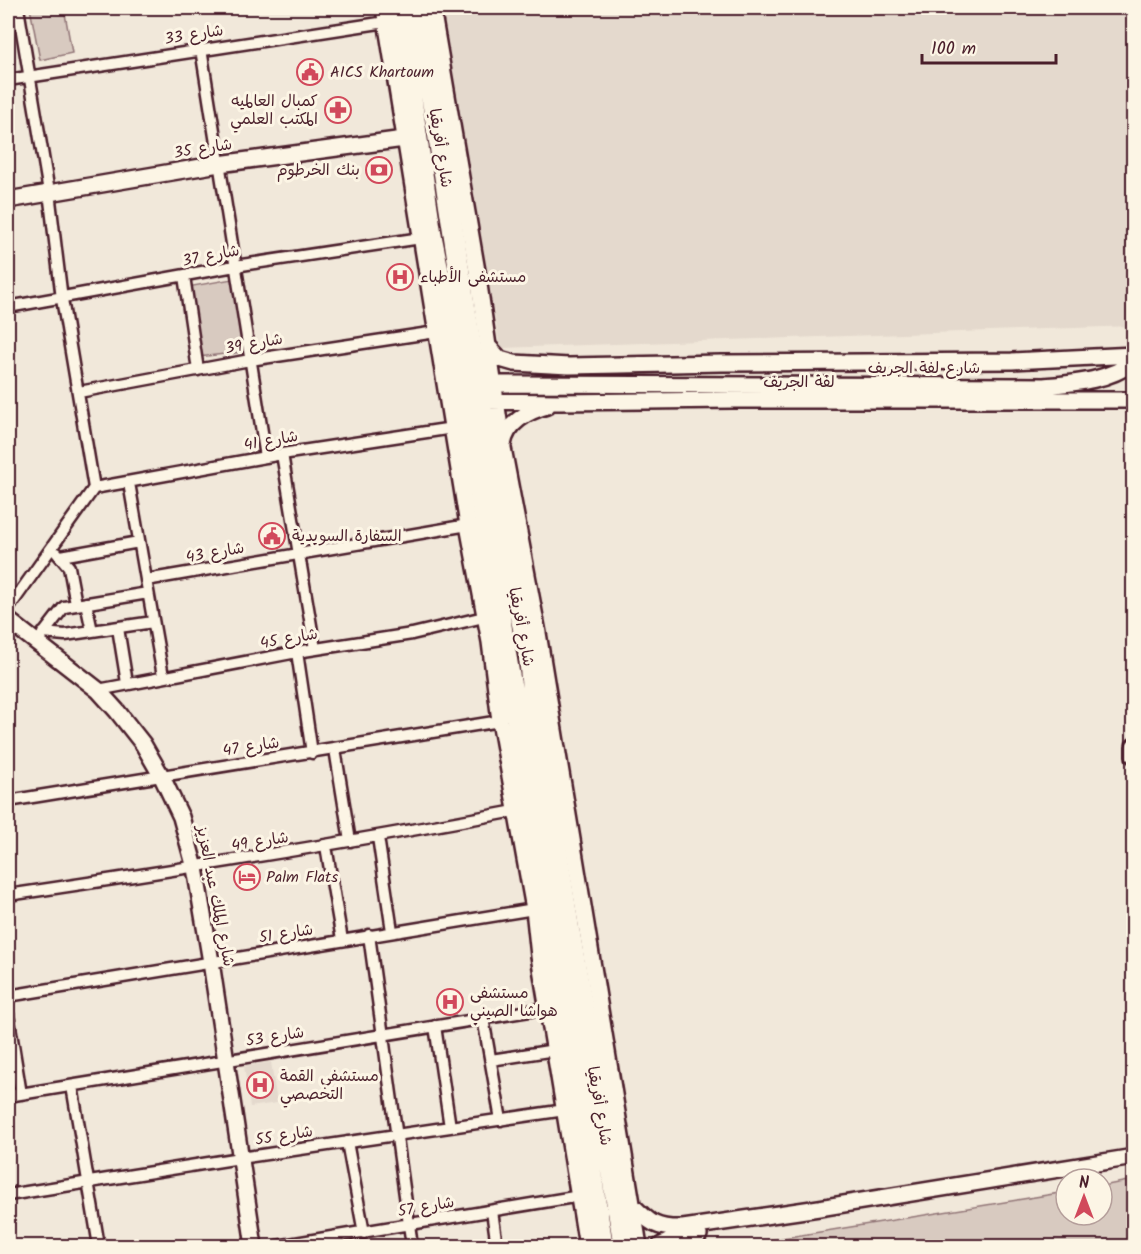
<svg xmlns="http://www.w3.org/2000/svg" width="1141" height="1254" font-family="Kalam,'Playpen Sans Arabic',sans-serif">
<rect width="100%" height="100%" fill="#f1e8da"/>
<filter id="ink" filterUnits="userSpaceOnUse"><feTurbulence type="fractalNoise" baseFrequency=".0167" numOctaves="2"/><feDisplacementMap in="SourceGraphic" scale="12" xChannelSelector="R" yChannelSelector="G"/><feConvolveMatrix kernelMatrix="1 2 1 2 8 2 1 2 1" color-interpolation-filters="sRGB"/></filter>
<g filter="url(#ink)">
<path fill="#e4d9cd" d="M442 8H1133V326L500 348Z
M271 1062 277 1103 250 1107 244 1066Z"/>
<path fill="#d8cac0" stroke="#917476" stroke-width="1.5" d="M30 8H64L72 53 40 60Z
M232 279 243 352 198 357 187 287Z
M1133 1180V1246H734L1066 1192V1215H1102V1186Z"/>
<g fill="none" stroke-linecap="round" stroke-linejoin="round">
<defs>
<path id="street" d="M201 49 266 457
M8 80 386 22
M184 276 198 370
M8 307 235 266 421 238
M79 392 250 360 436 332
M282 454 315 649
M129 483 163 676
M94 488 282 454 453 428
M57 553 69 567 76 604
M61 556 139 542
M146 580 468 525
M86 603 92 631
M8 609 94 488 62 299 49 192 18 8
M118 628 127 683
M43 633 65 635 153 622
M37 642 64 607 148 593
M297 652 312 753
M98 690 297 652 412 634 484 617
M335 749 350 841
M8 801 500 721
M378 837 392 931
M326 846 342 940
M8 895C177 870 347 843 515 811
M369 935 412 1246
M8 996 534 909
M8 1014 21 1094
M483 1018 501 1120
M435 1026 450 1127
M491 1060 555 1050
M72 1086 99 1246
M8 1096 548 1008
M347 1142 364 1233
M8 1195 240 1158 565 1110
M492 1211 497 1246
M277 1246 580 1196"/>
<path id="secondary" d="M384 8 468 525 490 642 500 721 534 909 539 956 587 1246
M432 8 477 271 503 448 538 633 639 1246
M8 200 219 164 404 139
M489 347 500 359 514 363 569 366 722 363 1012 361 1134 355
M484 384 1044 386C1076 383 1107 381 1134 362
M486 401 560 402 732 400H1134
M503 445C506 423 528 411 547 406
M8 620 98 690 117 711 143 744 162 777 181 817 195 868 211 962 254 1246
M1134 746V756
M632 1205C650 1223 656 1229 683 1228L819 1208 1134 1157
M660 1246 674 1239 699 1235"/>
<path id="highway" d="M398 8 432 238 465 403 603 1246
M416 8 438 135 477 384 508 559 529 656 532 691 569 928 624 1246
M430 8 433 9"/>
</defs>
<use href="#street" stroke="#4a1f2b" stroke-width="15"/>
<use href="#secondary" stroke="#4a1f2b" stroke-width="20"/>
<use href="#highway" stroke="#4a1f2b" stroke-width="24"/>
<use href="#street" stroke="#fcf5e5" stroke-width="10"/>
<use href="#secondary" stroke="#fcf5e5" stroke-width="15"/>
<use href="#highway" stroke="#fcf5e5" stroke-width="20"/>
</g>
</g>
<defs>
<symbol id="civic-ring" viewBox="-11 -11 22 22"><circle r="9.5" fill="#fcf5e5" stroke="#d1495b" stroke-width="1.5"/><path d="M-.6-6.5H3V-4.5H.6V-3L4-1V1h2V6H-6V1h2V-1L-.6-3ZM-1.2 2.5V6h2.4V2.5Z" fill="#d1495b"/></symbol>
<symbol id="pharmacy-ring" viewBox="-11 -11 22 22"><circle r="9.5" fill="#fcf5e5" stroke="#d1495b" stroke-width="1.5"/><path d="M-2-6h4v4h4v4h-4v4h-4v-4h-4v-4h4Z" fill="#d1495b"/></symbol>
<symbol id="bank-ring" viewBox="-11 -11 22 22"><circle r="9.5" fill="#fcf5e5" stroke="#d1495b" stroke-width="1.5"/><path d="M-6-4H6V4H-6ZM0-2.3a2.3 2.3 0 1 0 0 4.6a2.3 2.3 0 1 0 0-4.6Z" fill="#d1495b"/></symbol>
<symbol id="hospital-ring" viewBox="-11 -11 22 22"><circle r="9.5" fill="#fcf5e5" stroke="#d1495b" stroke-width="1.5"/><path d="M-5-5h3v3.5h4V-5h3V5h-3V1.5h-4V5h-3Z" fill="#d1495b"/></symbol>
<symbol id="hotel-ring" viewBox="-11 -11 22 22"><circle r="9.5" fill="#fcf5e5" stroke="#d1495b" stroke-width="1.5"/><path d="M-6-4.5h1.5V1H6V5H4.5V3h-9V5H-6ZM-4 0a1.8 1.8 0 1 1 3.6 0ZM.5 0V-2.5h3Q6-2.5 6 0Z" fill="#d1495b"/></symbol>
</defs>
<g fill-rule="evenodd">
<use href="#civic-ring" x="295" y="57" width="30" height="30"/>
<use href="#pharmacy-ring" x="323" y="95" width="30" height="30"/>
<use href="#bank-ring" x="364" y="155" width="30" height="30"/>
<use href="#hospital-ring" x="385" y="262" width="30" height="30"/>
<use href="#civic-ring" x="257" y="521" width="30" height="30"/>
<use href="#hotel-ring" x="232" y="862" width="30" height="30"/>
<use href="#hospital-ring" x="435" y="987" width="30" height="30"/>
<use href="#hospital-ring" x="245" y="1070" width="30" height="30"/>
</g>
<g text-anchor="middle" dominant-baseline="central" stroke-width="6" stroke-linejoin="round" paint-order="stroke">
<g font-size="16" fill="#4a1f2b" stroke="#fcf5e5">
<text transform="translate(194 35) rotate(-9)">شارع 33</text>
<text transform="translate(440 148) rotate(81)">شارع أفريقيا</text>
<text transform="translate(203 149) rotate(-9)">شارع 35</text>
<text transform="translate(211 256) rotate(-11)">شارع 37</text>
<text transform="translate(254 344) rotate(-10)">شارع 39</text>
<text x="924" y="368">شارع لفة الجريف</text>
<text x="799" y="382">لفة الجريف</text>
<text transform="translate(271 441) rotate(-10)">شارع 41</text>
<text transform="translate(215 553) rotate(-10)">شارع 43</text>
<text transform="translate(521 627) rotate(79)">شارع أفريقيا</text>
<text transform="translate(289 639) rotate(-10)">شارع 45</text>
<text transform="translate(251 747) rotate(-9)">شارع 47</text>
<text transform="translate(260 842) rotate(-9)">شارع 49</text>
<text transform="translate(215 896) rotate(79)">شارع الملك عبد العزيز</text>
<text transform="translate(286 934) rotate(-9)">شارع 51</text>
<text transform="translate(275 1037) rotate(-9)">شارع 53</text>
<text transform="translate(599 1106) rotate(80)">شارع أفريقيا</text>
<text transform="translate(284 1136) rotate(-9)">شارع 55</text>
<text transform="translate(426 1207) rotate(-10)">شارع 57</text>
</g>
<g font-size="16" fill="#4a1f2b" stroke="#fcf5e5" text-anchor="start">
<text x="330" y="72">AICS Khartoum</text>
<text x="318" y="101" text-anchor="end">كمبال العالميه<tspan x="318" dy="18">المكتب العلمي</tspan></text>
<text x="360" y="170" text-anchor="end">بنك الخرطوم</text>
<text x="420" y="277">مستشفی الأطباء</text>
<text x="292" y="536">السفارة السويدية</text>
<text x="266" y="877">Palm Flats</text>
<text x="470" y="993">مستشفى<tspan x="470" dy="18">هواشا الصيني</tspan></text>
<text x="280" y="1076">مستشفى القمة<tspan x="280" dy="18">التخصصي</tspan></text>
</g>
</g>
<rect width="1141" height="1254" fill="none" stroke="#fcf5e5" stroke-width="30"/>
<rect x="15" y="15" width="1111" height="1224" fill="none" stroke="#4a1f2b" stroke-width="2" filter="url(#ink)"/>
<g transform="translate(1084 1197)"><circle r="28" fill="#fcf5e5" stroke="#b59f9b" stroke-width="1.5"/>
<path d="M0-4.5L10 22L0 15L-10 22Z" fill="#d1495b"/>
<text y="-9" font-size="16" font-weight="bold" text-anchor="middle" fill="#4a1f2b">N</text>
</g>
<path d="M922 54v9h134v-9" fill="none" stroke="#4a1f2b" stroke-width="3"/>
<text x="931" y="54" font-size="18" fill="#4a1f2b" stroke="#fcf5e5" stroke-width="4.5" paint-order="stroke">100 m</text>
</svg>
